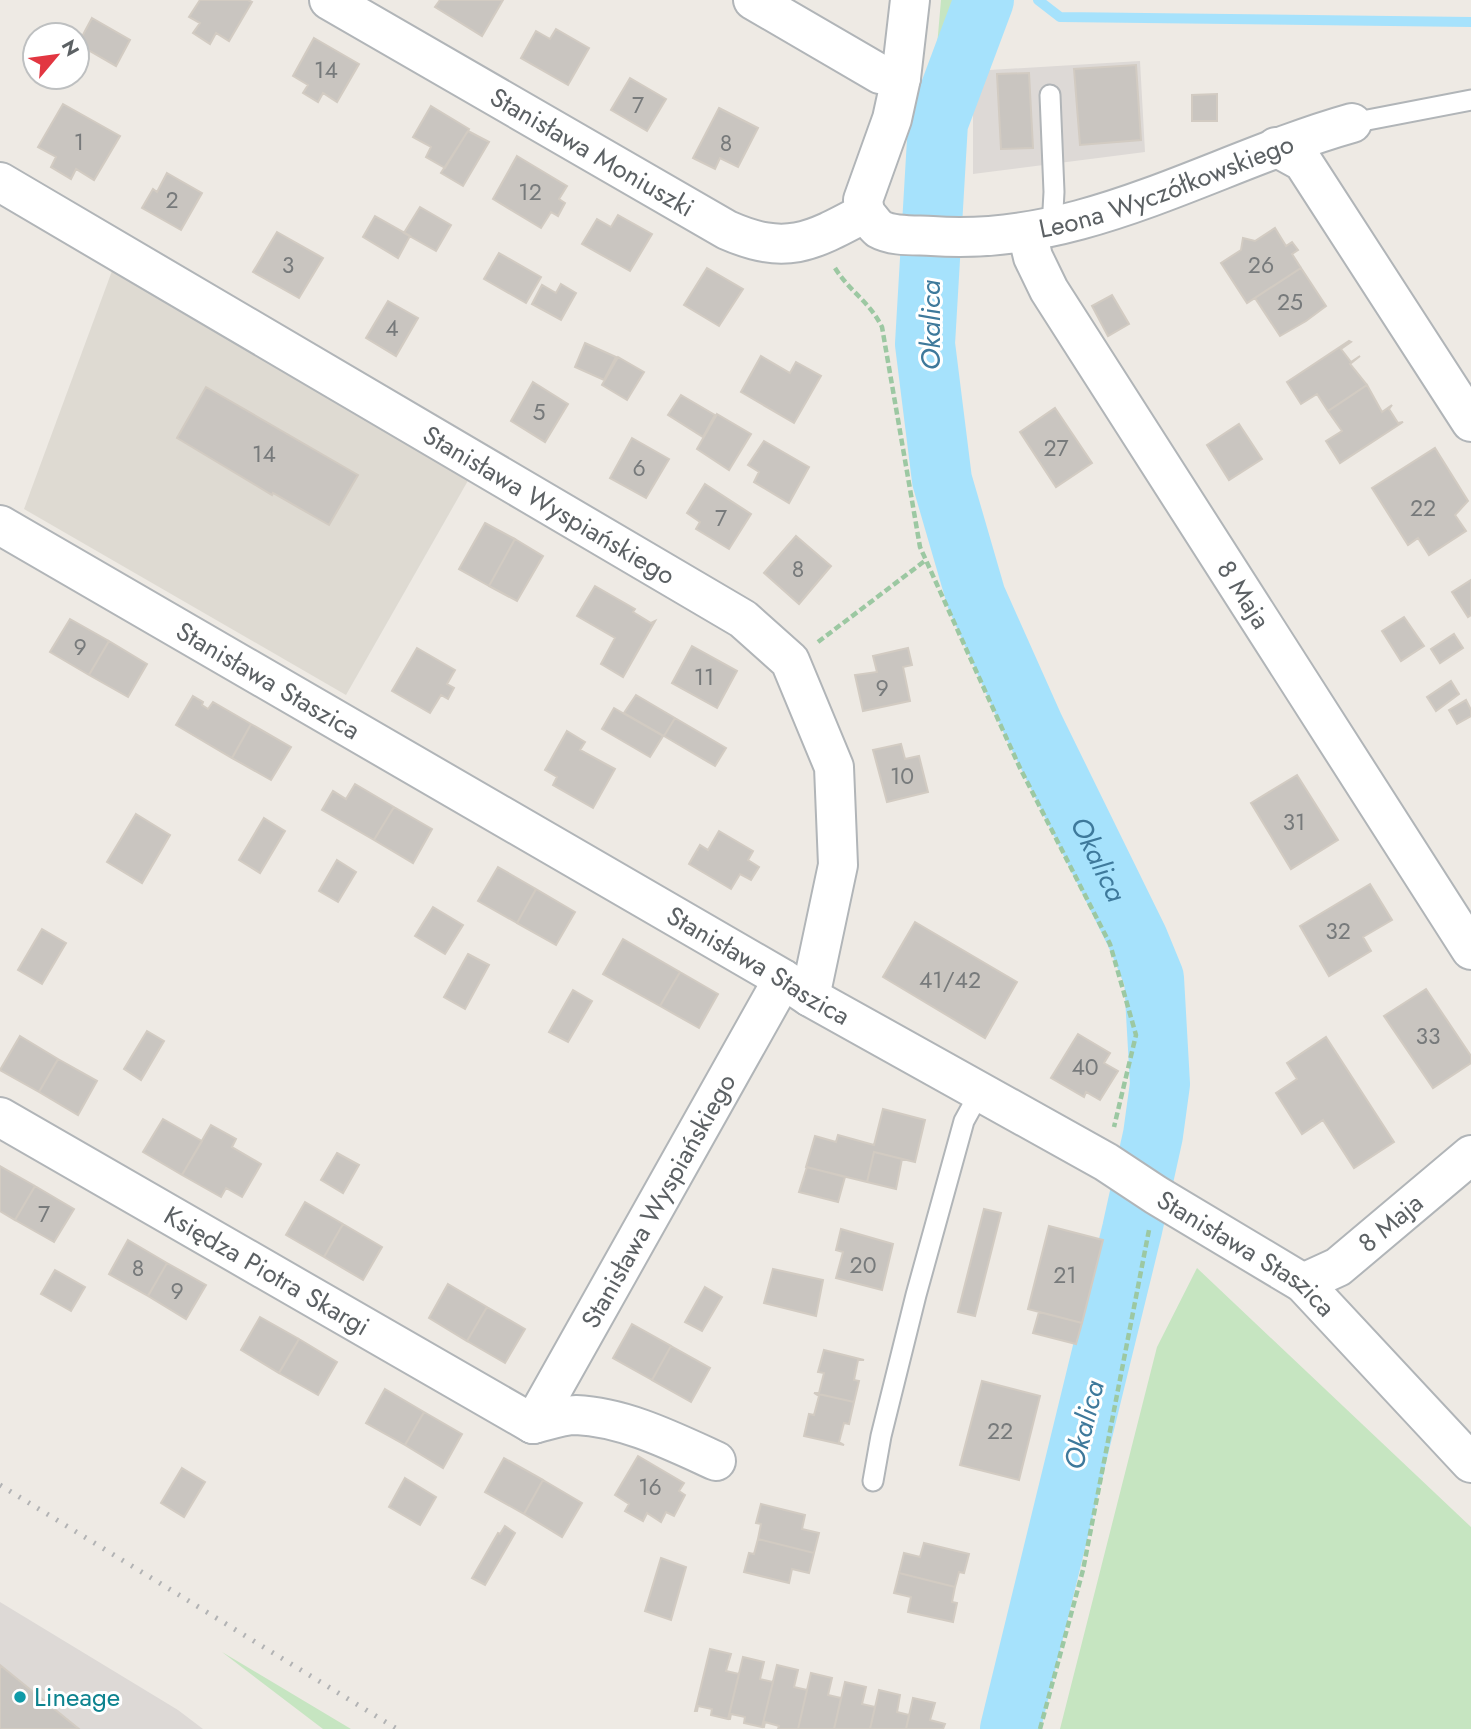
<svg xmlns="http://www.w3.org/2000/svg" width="1471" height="1729" font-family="Jost,sans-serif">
<rect width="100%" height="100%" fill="#eeeae4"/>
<path fill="#ddd9d6" d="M1140 61 1145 152 973 174V71Z
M0 1602 178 1710 203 1729H0Z"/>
<path fill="#dedad2" d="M119 252 478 463 346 695 24 509Z"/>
<path fill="#c6e5c1" d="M941 0H969L939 78 935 69Z
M1197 1268 1471 1527V1729H1060L1157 1347Z
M222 1652 351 1729H323Z"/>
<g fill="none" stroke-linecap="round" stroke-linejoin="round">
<path stroke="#a6e2fc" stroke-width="10" d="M1038 0 1060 17 1471 22"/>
<path stroke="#a6e2fc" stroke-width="60" id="s1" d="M984 0 938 123 925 344 942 480 976 597 1034 727 1138 939 1154 978 1160 1084 1153 1135 1132 1230 1010 1729"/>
</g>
<path fill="#c9c5c0" stroke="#d2cbc2" stroke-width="2" d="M200 0H248L252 2 229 41 216 33 210 44 193 33 200 23 189 17Z
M440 0H503L482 36 435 7Z
M92 18 130 40 116 66 78 44Z
M556 29 589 48 568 85 521 58 536 31 550 39Z
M314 38 359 64 337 102 323 93 318 102 303 93 308 85 293 76Z
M1136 65 1141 140 1080 145 1074 69Z
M1029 73 1033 148 1001 149 997 74Z
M630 78 666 99 647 131 611 110Z
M1217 94V121H1192V95Z
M63 104 120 136 94 180 76 169 71 179 51 167 56 157 38 147Z
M431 106 469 129 445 168 426 157 431 147 413 137Z
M719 108 758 128 738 167 720 158 715 169 693 158Z
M468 131 489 142 463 186 441 173Z
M517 156 567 186 559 199 565 203 558 216 551 212 541 228 493 199Z
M167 173 202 193 181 230 142 208 153 189 157 192Z
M420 207 451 225 436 251 404 233Z
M618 215 652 234 630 271 582 244 597 219 611 227Z
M375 216 410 236 398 258 363 237Z
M1275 228 1286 246 1292 242 1298 250 1292 254 1301 268 1247 303 1221 263 1241 250 1243 238 1255 241Z
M277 232 323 258 299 298 253 272Z
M499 253 541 277 526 303 484 279Z
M707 268 743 289 719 326 684 305Z
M1301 268 1326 306 1306 321 1280 336 1255 298Z
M561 284 576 293 561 320 532 304 542 285 556 293Z
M1112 295 1129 324 1108 336 1092 306Z
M388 301 418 318 396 356 366 338Z
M1349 341 1351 342 1341 349 1351 362 1360 356 1350 364 1367 385 1328 411 1317 394 1301 404 1287 382Z
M585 343 616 357 604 380 575 367Z
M761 356 790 373 796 362 821 376 794 423 741 392Z
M618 357 644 372 627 400 602 385Z
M533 382 568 404 545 442 511 421Z
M1367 385 1382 412 1392 405 1389 409 1398 423 1403 422 1340 463 1326 441 1342 431 1328 411Z
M206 387 358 475 329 525 273 493 272 495 177 438Z
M681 395 715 415 703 437 668 415Z
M1055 408 1092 463 1056 487 1020 432Z
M717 414 751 434 729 470 697 449Z
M1239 424 1262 459 1229 480 1207 445Z
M632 438 669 459 646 498 610 478Z
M764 441 809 467 789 503 754 482 759 472 748 465Z
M1435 448 1468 501 1455 515 1466 531 1429 555 1418 538 1408 545 1372 488Z
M705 484 751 514 729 549 696 529 700 522 687 513Z
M485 523 515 539 489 586 459 569Z
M796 536 831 566 799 604 764 573Z
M515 539 543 556 517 601 489 586Z
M1471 580V615L1468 617 1452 592Z
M595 586 635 609 633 612 651 623 655 621 623 677 601 664 615 638 577 616Z
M1404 617 1424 646 1401 661 1382 631Z
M70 619 109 641 89 675 50 652Z
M1454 634 1463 648 1440 663 1431 649Z
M109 641 147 664 128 697 89 675Z
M692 646 737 671 717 708 672 683Z
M417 648 455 670 447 684 454 688 448 699 441 695 430 713 392 691Z
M908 648 912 665 903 667 910 701 863 711 855 675 877 672 873 656Z
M1451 681 1459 694 1436 711 1427 697Z
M636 695 675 718 664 736 624 713Z
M193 696 203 702 202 705 208 709 213 702 251 724 232 758 176 725Z
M1466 700 1471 710V716L1457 724 1449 710Z
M614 708 663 736 650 757 602 729Z
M675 718 726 748 715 766 664 736Z
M251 724 291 747 271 780 232 758Z
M567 731 585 742 580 750 615 769 593 808 553 785 557 777 545 770Z
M901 744 905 759 919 756 928 792 887 802 873 750Z
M1297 775 1338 840 1291 869 1251 803Z
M355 784 394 807 374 840 322 810 333 791 346 799Z
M394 807 432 829 413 863 374 840Z
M136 814 170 835 142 883 107 862Z
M264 818 285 831 260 873 239 860Z
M719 831 753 851 748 860 759 867 751 880 740 874 731 889 689 864 700 845 708 850Z
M337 860 356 872 338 902 319 891Z
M498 867 536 889 517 923 478 901Z
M1370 884 1392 920 1363 937 1371 951 1329 976 1300 926Z
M536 889 575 912 556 945 517 923Z
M433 907 463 925 445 954 415 936Z
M915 922 1017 982 985 1038 883 977Z
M42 929 66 943 42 984 18 970Z
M623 939 680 972 660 1006 603 974Z
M468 954 489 965 465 1009 444 997Z
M680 972 718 994 699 1028 660 1006Z
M1426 989 1471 1056V1063L1433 1088 1384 1016Z
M573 990 592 1001 568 1042 549 1032Z
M147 1031 164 1041 141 1080 124 1069Z
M1078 1034 1110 1053 1104 1063 1118 1071 1100 1100 1086 1092 1084 1097 1051 1078Z
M20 1036 58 1059 39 1092 0 1070Z
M1326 1037 1394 1142 1354 1168 1323 1120 1302 1134 1276 1093 1297 1079 1287 1063Z
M58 1059 97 1081 78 1115 39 1092Z
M883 1109 925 1120 915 1162 874 1152 867 1182 806 1167 815 1136 836 1142 838 1135 874 1145Z
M163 1119 202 1141 182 1175 143 1152Z
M211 1125 236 1139 232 1147 261 1164 242 1197 226 1188 221 1197 182 1175Z
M874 1152 902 1159 896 1189 867 1182Z
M337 1153 359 1165 343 1193 321 1180Z
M0 1166 35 1186 15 1220 0 1211Z
M807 1167 845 1177 838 1202 799 1192Z
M35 1186 74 1209 54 1242 15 1220Z
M305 1202 343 1224 324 1257 286 1235Z
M984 1209 1001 1213 975 1316 958 1312Z
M343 1224 382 1247 363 1280 324 1257Z
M1049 1226 1103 1240 1082 1323 1028 1309Z
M841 1229 893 1244 882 1290 836 1278 843 1252 836 1250Z
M128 1240 167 1263 148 1296 109 1274Z
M167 1263 206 1285 186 1319 148 1296Z
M773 1269 823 1280 816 1316 764 1303Z
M55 1270 85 1287 71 1311 41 1294Z
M448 1284 487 1307 467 1341 429 1318Z
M705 1287 722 1297 702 1331 685 1322Z
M487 1307 525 1329 505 1363 467 1341Z
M1039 1312 1082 1323 1076 1344 1033 1333Z
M260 1317 299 1339 279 1373 241 1350Z
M632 1324 671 1346 652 1380 613 1358Z
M299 1339 337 1362 318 1395 279 1373Z
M671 1346 710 1368 691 1402 652 1380Z
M824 1350 864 1360H858L854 1380 859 1381 854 1402 814 1393H819L824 1373 818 1372Z
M982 1381 1040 1396 1019 1480 960 1465Z
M385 1389 424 1412 405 1445 366 1423Z
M814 1393 854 1402 849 1424 844 1423 839 1442 844 1445 804 1436 809 1414 814 1415 819 1396Z
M424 1412 462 1434 443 1468 405 1445Z
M638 1456 684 1483 679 1491 685 1495 674 1516 666 1512 661 1522 647 1513 643 1521 625 1511 629 1504 615 1495Z
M504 1458 543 1480 524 1514 485 1492Z
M182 1468 205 1482 184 1517 161 1503Z
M405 1478 436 1497 420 1525 389 1507Z
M543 1480 582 1503 562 1537 524 1514Z
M761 1504 805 1515 802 1529 819 1533 814 1553 758 1539 761 1524 756 1523Z
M505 1526 515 1533 485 1585 472 1578 498 1533 500 1534Z
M758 1539 814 1553 809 1573 792 1569 789 1583 744 1572 749 1553 754 1554Z
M924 1543 969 1554 964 1573 959 1572 955 1587 899 1573 904 1553 920 1557Z
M661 1558 686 1567 671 1620 645 1611Z
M899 1573 955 1587 952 1602 957 1603 953 1622 908 1612 911 1597 894 1593Z
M710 1649 731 1654 726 1671 739 1674 728 1719 711 1715 712 1709 698 1706 697 1711H695Z
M743 1657 764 1662 760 1679 773 1682 762 1727 744 1723 745 1717 731 1714 730 1719H728Z
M0 1665 79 1729H0Z
M777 1665 798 1670 794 1687 807 1690 798 1729H778L779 1726 765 1722 764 1727H762Z
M811 1673 832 1678 828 1695 841 1698 834 1729H798Z
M845 1682 866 1687 862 1704 875 1707 870 1729H834Z
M879 1690 900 1695 897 1712 909 1715 906 1729H870Z
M913 1698 935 1703 930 1720 945 1724 943 1729H906Z"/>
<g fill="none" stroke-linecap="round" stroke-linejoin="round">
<defs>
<path id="lane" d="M1050 95 1054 192 1052 228
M1352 123 1471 100
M873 1481 881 1436 916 1295 964 1121 980 1092"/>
<g id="street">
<path id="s2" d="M329 0 727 230C786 256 811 242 865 213"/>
<path d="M753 0 880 74 901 78"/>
<path d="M1276 147 1303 162 1471 422"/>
<path id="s3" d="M0 182 743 619 790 661 834 767 838 865 810 997"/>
<path id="s4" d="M865 213C869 217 874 225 879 229 893 237 917 235 932 236 1081 248 1214 162 1352 123"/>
<path d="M865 213 863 200 892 119 901 78 910 0"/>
<path id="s5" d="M1027 232 1033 257 1049 290 1471 950"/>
<path id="s6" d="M0 525 783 979 810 997 1106 1162 1156 1195 1303 1283 1471 1463"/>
<path id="s7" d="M0 1117 533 1424"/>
<path id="s8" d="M1303 1283 1338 1267 1471 1155"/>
<path id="s9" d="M533 1424 783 979"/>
<path d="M533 1424C546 1421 562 1415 576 1415 624 1417 672 1441 716 1461"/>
</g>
</defs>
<use href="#lane" stroke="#b1b5b8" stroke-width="23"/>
<use href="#street" stroke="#b1b5b8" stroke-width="42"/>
<path stroke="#9cc8a2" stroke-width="4.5" stroke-dasharray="7 3.5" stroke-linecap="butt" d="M835 268C850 292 869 301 882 327L920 547 1020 768 1110 944 1136 1035 1114 1127
M818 642 926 560
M1040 1729 1083 1570 1149 1230"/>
<use href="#lane" stroke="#fff" stroke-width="19"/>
<use href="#street" stroke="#fff" stroke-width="38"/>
<path stroke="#b2b3b4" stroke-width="5" stroke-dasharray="2 9" stroke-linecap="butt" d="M0 1485 397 1729"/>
</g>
<circle fill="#0f9aa8" stroke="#fff" stroke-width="2.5" cx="20" cy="1697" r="7"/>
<g text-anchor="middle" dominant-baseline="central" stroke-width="6" stroke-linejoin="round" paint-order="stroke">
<g font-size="23" fill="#777a7b">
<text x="326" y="70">14</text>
<text x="638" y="105">7</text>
<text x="79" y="142">1</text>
<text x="726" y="143">8</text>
<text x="530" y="192">12</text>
<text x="172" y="200">2</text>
<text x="288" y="265">3</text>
<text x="1261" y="265">26</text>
<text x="1290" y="302">25</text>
<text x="392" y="328">4</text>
<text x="539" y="412">5</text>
<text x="1056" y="448">27</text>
<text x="264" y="454">14</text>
<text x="639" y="468">6</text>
<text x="1423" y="508">22</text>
<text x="721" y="518">7</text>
<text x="798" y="569">8</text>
<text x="80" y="647">9</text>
<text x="704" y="677">11</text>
<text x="882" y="688">9</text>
<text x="902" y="776">10</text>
<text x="1294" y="822">31</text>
<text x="1338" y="931">32</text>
<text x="950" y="980">41/42</text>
<text x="1428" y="1036">33</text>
<text x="1085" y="1067">40</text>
<text x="44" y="1214">7</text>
<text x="863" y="1265">20</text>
<text x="138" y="1268">8</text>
<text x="1065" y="1275">21</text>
<text x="177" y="1291">9</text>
<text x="1000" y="1431">22</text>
<text x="650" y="1487">16</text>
</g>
<g font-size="26" fill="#5c6164" stroke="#fff">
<text stroke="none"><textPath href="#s2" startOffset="304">Stanisława Moniuszki</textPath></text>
<text stroke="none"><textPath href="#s4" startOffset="317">Leona Wyczółkowskiego</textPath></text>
<text stroke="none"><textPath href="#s3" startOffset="637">Stanisława Wyspiańskiego</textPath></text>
<text stroke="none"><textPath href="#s5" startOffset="424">8 Maja</textPath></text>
<text stroke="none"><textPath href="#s6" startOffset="310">Stanisława Staszica</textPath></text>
<text stroke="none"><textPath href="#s6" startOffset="877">Stanisława Staszica</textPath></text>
<text stroke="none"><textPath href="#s9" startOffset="256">Stanisława Wyspiańskiego</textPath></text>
<text stroke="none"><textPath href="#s8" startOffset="107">8 Maja</textPath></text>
<text stroke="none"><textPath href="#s6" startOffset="1444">Stanisława Staszica</textPath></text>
<text stroke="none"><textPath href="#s7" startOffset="308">Księdza Piotra Skargi</textPath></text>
</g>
<g font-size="26" fill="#0d838f" stroke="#fff" text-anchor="start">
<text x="34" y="1697">Lineage</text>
</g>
<g font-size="28" font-style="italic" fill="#3e799b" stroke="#fff">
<text transform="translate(930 325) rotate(-90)">Okalica</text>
<text stroke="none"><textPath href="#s1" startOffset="901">Okalica</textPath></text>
<text transform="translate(1084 1425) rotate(-76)">Okalica</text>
</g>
</g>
<g transform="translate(56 56) rotate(61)"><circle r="33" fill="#ffffff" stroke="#bec0c1" stroke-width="2"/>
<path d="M0-5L12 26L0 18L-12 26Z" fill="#e23641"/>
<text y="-10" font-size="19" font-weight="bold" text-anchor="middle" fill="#5c6164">N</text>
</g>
</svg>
